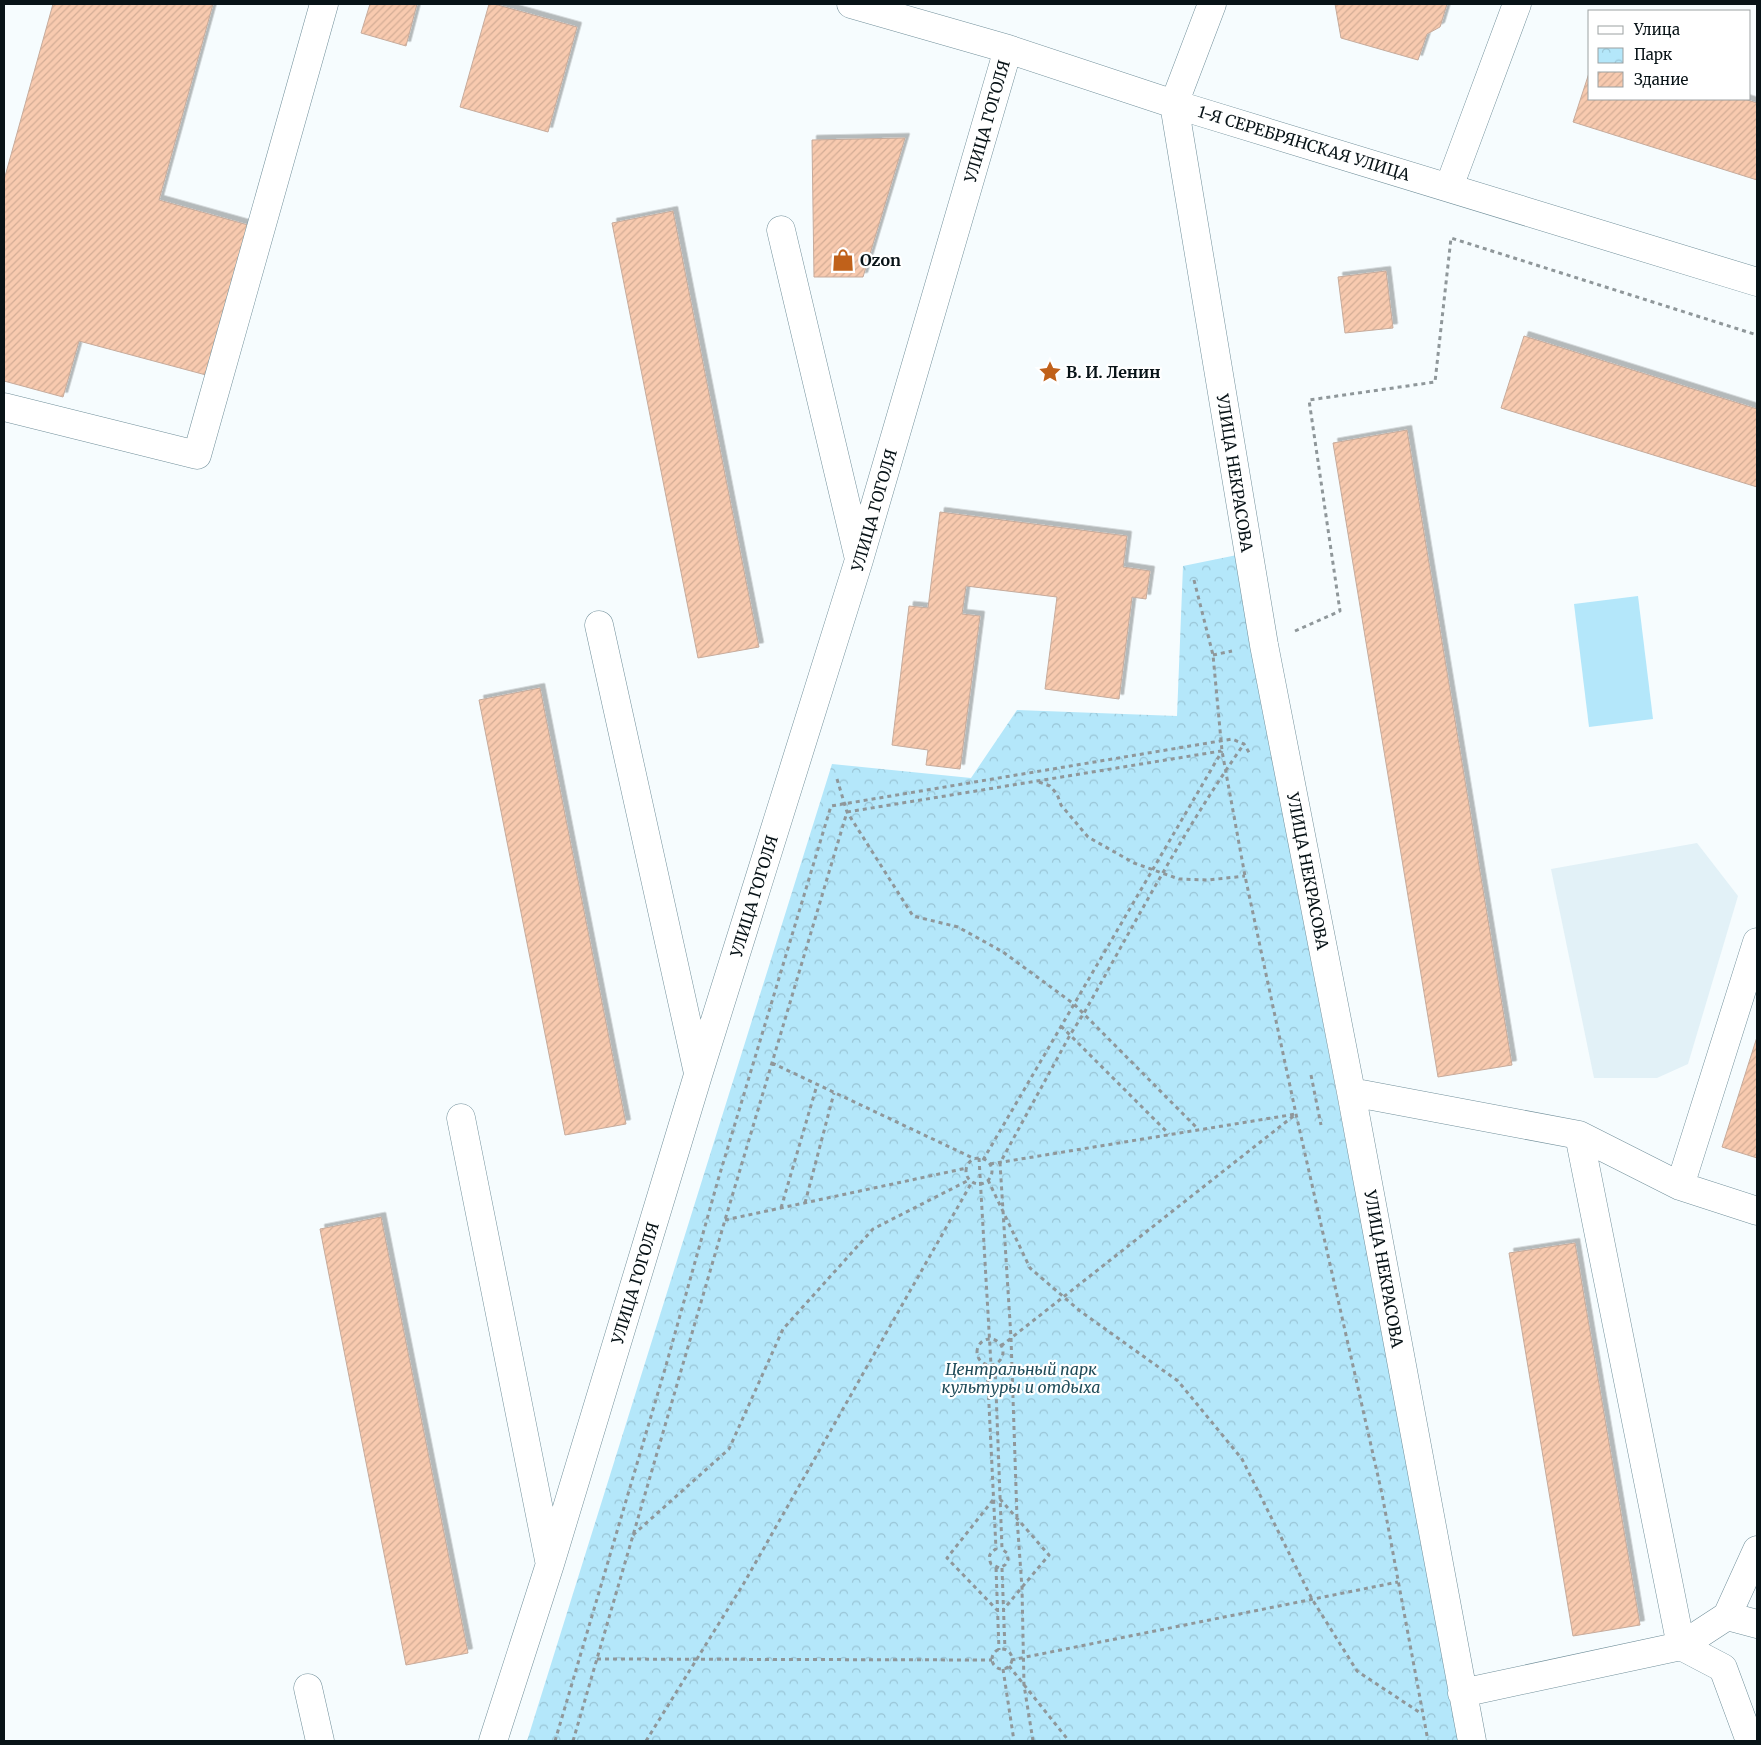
<svg xmlns="http://www.w3.org/2000/svg" width="1761" height="1745" font-family="Merriweather,serif">
<defs>
<pattern id="park-crowns" width="20" height="18" patternUnits="userSpaceOnUse" patternTransform="scale(1.25)"><rect width="20" height="18" fill="#b4e7fa"/><path d="M2 6a3 3 0 1 1 6 0M12 15a3 3 0 1 1 6 0" fill="none" stroke="#99c5d6"/></pattern>
<pattern id="building-hatch" width="6" height="6" patternUnits="userSpaceOnUse" patternTransform="scale(1.25)"><rect width="6" height="6" fill="#f8caaf"/><path d="M-1 1l2-2M0 6l6-6M5 7l2-2" fill="none" stroke="#d3ad96"/></pattern>
<filter id="shadow"><feDropShadow dx="4.5" dy="-4.5" stdDeviation="0" flood-color="#0004"/></filter>
</defs>
<rect width="100%" height="100%" fill="#f6fcfe"/>
<path fill="#e2f1f7" d="M1697 843 1738 896 1688 1064 1657 1078H1594L1551 869Z"/>
<path fill="url(#park-crowns)" d="M1237 555 1251 648 1461 1741H527L832 764 971 778 1017 710 1177 716 1183 566Z"/>
<path fill="#b4e7fa" d="M1638 596 1653 719 1589 727 1574 604Z"/>
<path fill="url(#building-hatch)" stroke="#c6ab9c" filter="url(#shadow)" d="M53 4H213L159 200 248 225 206 375 79 341 63 397 4 381V180Z
M370 4H417L406 46 361 33Z
M489 4H494L577 27 548 132 460 107Z
M1335 4H1447L1440 27 1427 34 1418 60 1341 38Z
M1590 70V99H1744L1757 103V180L1573 122Z
M905 138 863 277H814L812 140Z
M673 211 759 647 698 658 612 223Z
M1386 271 1393 328 1345 333 1338 277Z
M1524 336 1757 409V487L1501 408Z
M1407 430 1512 1065 1438 1077 1333 443Z
M940 512 1127 536 1123 567 1150 571 1146 599 1132 597 1119 699 1045 689 1057 597 966 586 962 614 980 616 960 769 926 765 928 750 892 745 909 606 928 608Z
M540 688 626 1124 565 1135 479 700Z
M1757 1037V1158L1722 1147Z
M381 1217 468 1653 406 1665 320 1229Z
M1575 1243 1640 1625 1573 1636 1509 1253Z"/>
<g fill="none" stroke-linecap="round" stroke-linejoin="round">
<defs>
<path id="minor" d="M851 4 1008 49 1174 104 1757 282
M1212 4 1174 104 1264 645 1351 1092 1472 1741
M1449 187 1517 4
M781 230 859 559
M4 407 197 455 324 4
M599 625 698 1073
M1351 1092 1579 1135 1680 1186 1757 1211
M461 1118 549 1560
M1680 1186 1757 942
M1727 1616 1757 1624
M1681 1646 1727 1616 1757 1550
M1681 1646 1723 1668 1750 1741
M308 1688 320 1741
M1462 1693 1681 1646 1579 1135
M493 1741 550 1564 698 1075 859 560 1008 49"/>
</defs>
<use href="#minor" stroke="#72909b" stroke-width="29"/>
<path stroke="#8f979a" stroke-width="3" stroke-dasharray="4 4" stroke-linecap="butt" d="M1194 580 1213 655 1222 751 1245 876 1296 1114 1382 1494 1428 1741
M1295 631 1340 611 1309 400 1435 382 1451 238 1757 335
M1213 655 1232 651
M837 779 847 812 913 916 958 927 1003 952 1074 1004 1198 1129
M1039 782 1050 786 1057 794 1061 805 1088 837 1134 863 1179 879 1208 880 1245 876
M847 812 1221 751
M1061 1026 1169 1134
M772 1063 975 1159
M1311 1075 1321 1125
M979 1158 991 1365
M966 1171a13 13 0 1 1 26 0a13 13 0 1 1-26 0Z
M983 1160 1222 751
M990 1164 1296 1114
M988 1180 1030 1268 1080 1311 1178 1381 1242 1459 1312 1599 1357 1671 1422 1714
M805 1203 834 1093
M781 1208 817 1085
M725 1220 967 1168
M977 1352a13 13 0 1 1 26 0a13 13 0 1 1-26 0Z
M1001 1346 1296 1114
M987 1364 996 1549C989 1553 988 1557 991 1564L999 1568 1005 1565 1008 1560 1007 1553 1002 1549 995 1364
M1000 1499 1049 1555 1003 1610
M993 1500 947 1558 998 1611
M633 1535 729 1449 783 1329 873 1229 969 1180
M996 1568 999 1650
M1002 1568 1005 1650
M992 1659a10 10 0 1 1 20 0a10 10 0 1 1-20 0Z
M597 1659 992 1660
M1011 1660 1398 1582
M1009 1666 1069 1741
M1003 1669 1014 1741
M555 1741 665 1369 718 1180 831 806 1232 739 1244 744 1250 754
M573 1741 725 1220 847 812
M646 1741 744 1583 972 1182
M1033 1741 1024 1685 1022 1588 1017 1518 1011 1338 1000 1163 1070 1035 1084 1013C1135 923 1184 829 1244 744"/>
<use href="#minor" stroke="#fff" stroke-width="28"/>
</g>
<defs>
<symbol id="shop-bare" viewBox="-9 -9 18 18"><path d="M-5-2.5h2.3a2.7 3.5 0 0 1 5.4 0H5L5.5 6h-11ZM-1.5-2.5h3a1.5 2.3 0 0 0-3 0Z" fill="#c0611a" stroke="#fff" stroke-width="2.5" paint-order="stroke"/></symbol>
<symbol id="sight-bare" viewBox="-9 -9 18 18"><path d="M0-6L1.8-2.2L6-1.7L2.9 1.2L3.7 5.4L0 3.3L-3.7 5.4L-2.9 1.2L-6-1.7L-1.8-2.2Z" fill="#c0611a" stroke="#fff" stroke-width="2.5" paint-order="stroke"/></symbol>
</defs>
<g fill-rule="evenodd">
<use href="#shop-bare" x="827" y="244" width="32" height="32"/>
<use href="#sight-bare" x="1034" y="356" width="32" height="32"/>
</g>
<g text-anchor="middle" dominant-baseline="central" stroke-width="4.5" stroke-linejoin="round" paint-order="stroke">
<g font-size="16" fill="#081317" stroke="#fff">
<text transform="translate(987 121) rotate(-74)">УЛИЦА ГОГОЛЯ</text>
<text transform="translate(1304 143) rotate(17)">1-Я СЕРЕБРЯНСКАЯ УЛИЦА</text>
<text transform="translate(1235 473) rotate(81)">УЛИЦА НЕКРАСОВА</text>
<text transform="translate(874 510) rotate(-74)">УЛИЦА ГОГОЛЯ</text>
<text transform="translate(1308 871) rotate(79)">УЛИЦА НЕКРАСОВА</text>
<text transform="translate(754 896) rotate(-73)">УЛИЦА ГОГОЛЯ</text>
<text transform="translate(1384 1269) rotate(80)">УЛИЦА НЕКРАСОВА</text>
<text transform="translate(635 1283) rotate(-73)">УЛИЦА ГОГОЛЯ</text>
</g>
<g font-size="16" font-weight="bold" fill="#081317" stroke="#fff" text-anchor="start">
<text x="860" y="260">Ozon</text>
<text x="1066" y="372">В. И. Ленин</text>
</g>
<g font-size="16" font-style="italic" fill="#1f4c5a" stroke="#fff">
<text x="1021" y="1369">Центральный парк<tspan x="1021" dy="18">культуры и отдыха</tspan></text>
</g>
</g>
<rect width="1761" height="1745" fill="none" stroke="#081317" stroke-width="10"/>
<rect x="1588" y="10" width="162" height="90" fill="#ffffff" stroke="#9ca1a2"/>
<rect x="1598" y="26" width="25" height="8" fill="#ffffff" stroke="#9ca1a2"/>
<text x="1634" y="35" font-size="15" fill="#081317">Улица</text>
<rect x="1598" y="48" width="25" height="15" fill="url(#park-crowns)" stroke="#9ca1a2"/>
<text x="1634" y="60" font-size="15" fill="#081317">Парк</text>
<rect x="1598" y="72" width="25" height="15" fill="url(#building-hatch)" stroke="#9ca1a2"/>
<text x="1634" y="85" font-size="15" fill="#081317">Здание</text>
</svg>
